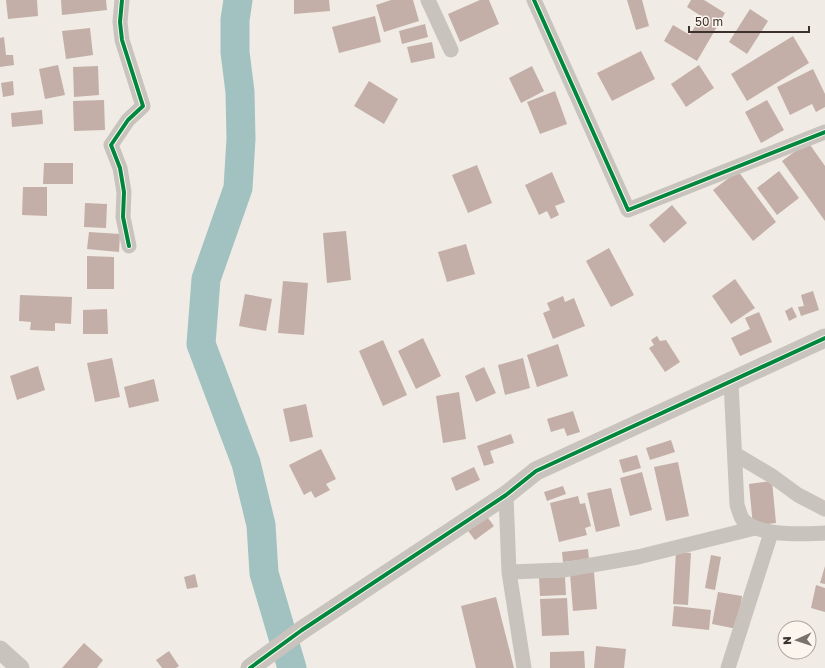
<svg xmlns="http://www.w3.org/2000/svg" width="825" height="668" font-family="'Golos Text',sans-serif">
<rect width="100%" height="100%" fill="#f0ebe5"/>
<g fill="none" stroke-linecap="round" stroke-linejoin="round">
<path stroke="#a1c2c1" stroke-width="29" d="M238 0 235 20V52L240 92 241 139 238 188 206 279 201 344 246 463 261 525 264 573 292 668"/>
</g>
<path fill="#c3afa7" d="M6 0H37L38 16 8 19Z
M61 0H106L107 10 62 15Z
M294 0H329L330 11 294 14Z
M391 0H413L419 21 384 32 376 5Z
M480 0H489L499 24 460 42 448 14Z
M627 0H642L649 26 636 30Z
M691 0H704L725 13 697 61 664 41 673 25 690 35 701 16 687 7Z
M750 9 768 21 747 54 729 42Z
M375 16 381 42 339 53 332 27Z
M425 24 428 37 402 44 399 31Z
M90 28 93 55 66 59 62 31Z
M793 36 809 63 747 101 731 74Z
M4 37 6 55H13L14 65 0 67V38Z
M432 42 435 58 411 63 407 47Z
M641 51 655 79 612 101 597 73Z
M58 65 65 95 45 99 39 69Z
M699 65 714 88 686 107 671 84Z
M98 66 99 95 74 97 73 67Z
M532 66 544 91 521 103 509 78Z
M813 69 825 94V107L816 112 812 104 790 115 777 87Z
M13 81 14 95 3 97 1 83Z
M369 81 398 99 384 124 354 106Z
M555 91 567 124 540 134 527 102Z
M104 100 105 130 74 131 73 101Z
M767 100 784 130 761 143 745 112Z
M42 110 43 124 12 127 11 113Z
M808 142 825 166V221L782 161Z
M44 163H73V184H43Z
M477 165 492 203 468 213 452 175Z
M738 171 776 222 753 241 713 190Z
M779 171 799 198 777 215 757 188Z
M552 172 565 202 555 206 559 215 551 219 547 211 539 215 525 185Z
M23 187H47V216L22 215Z
M85 203 107 204 106 228 84 227Z
M672 205 687 223 664 243 649 225Z
M346 231 351 280 327 283 323 233Z
M89 232 120 234 119 252 87 249Z
M466 244 475 274 447 282 438 252Z
M609 248 634 295 611 307 586 261Z
M87 256 114 257V289H87Z
M735 279 755 308 731 324 712 296Z
M283 281 308 283 304 335 278 333Z
M813 291 819 310 801 316 798 307 804 306 801 295Z
M245 294 272 299 266 331 239 326Z
M20 295 72 297 71 324 55 323V331L30 330 31 322 19 321Z
M563 296 565 302 574 298 585 326 553 339 543 313 550 310 547 303Z
M792 307 797 317 789 321 785 311Z
M107 309 108 334H83V310Z
M759 312 772 342 740 356 731 338 750 329 745 318Z
M657 336 660 341 666 340 680 362 665 372 649 348 654 345 651 340Z
M423 338 441 376 416 389 398 351Z
M383 340 407 395 383 406 359 351Z
M558 344 568 376 537 387 527 355Z
M112 358 120 397 95 402 87 363Z
M523 358 530 388 505 395 498 365Z
M38 366 45 390 17 400 10 376Z
M484 367 496 393 476 402 465 376Z
M154 379 159 401 129 408 124 387Z
M459 392 466 439 443 443 436 396Z
M306 404 313 437 290 442 283 409Z
M573 411 580 432 567 436 564 428 551 432 547 419Z
M511 434 514 443 490 451 494 463 484 466 477 446Z
M671 440 675 452 650 460 646 448Z
M321 449 336 479 326 484 330 490 315 498 311 491 304 495 289 465Z
M637 455 641 468 623 473 619 460Z
M678 462 689 516 666 521 654 467Z
M474 467 480 480 456 491 451 478Z
M642 472 652 510 630 516 620 478Z
M772 481 776 523 753 526 749 484Z
M563 486 566 494 547 501 544 492Z
M611 488 620 526 596 532 587 493Z
M578 496 580 504 585 503 591 526 585 528 587 535 559 542 550 503Z
M485 514 494 526 475 540 466 528Z
M588 549 589 559 563 562 562 552Z
M676 552 691 553 688 605 673 604Z
M711 555 721 557 715 590 705 588Z
M825 566V584L820 583Z
M594 572 597 609 573 611 570 574Z
M195 574 198 587 187 589 184 577Z
M565 577 566 595 540 596 539 578Z
M816 585 825 588V612L811 608Z
M718 592 742 596 737 629 712 624Z
M496 597 514 668H476L461 606Z
M567 598 569 635 542 636 540 599Z
M674 606 711 610 709 630 672 626Z
M84 643 103 660 97 668H62Z
M596 646 626 649 624 668H594Z
M169 651 179 666 176 668H162L156 660Z
M584 651 585 668H550V652Z"/>
<g fill="none" stroke-linecap="round" stroke-linejoin="round">
<path stroke="#c9c3be" stroke-width="15" d="M122 0 120 22 122 40 143 106 128 120 111 145 120 168 124 192 123 217 129 246
M428 0 451 50
M534 0 628 210 825 132
M731 382 737 505C739 510 740 516 743 520 760 537 802 534 825 533
M735 454 772 476 798 495 825 509
M506 495 509 572 524 668
M509 572 563 570 638 557 755 528
M728 668 771 533"/>
<path stroke="#c9c3be" stroke-width="19" d="M0 650 20 668
M250 668 302 630 506 495 536 471 825 338"/>
<defs>
<path id="cycleway" d="M122 0 120 22 122 40 143 106 128 120 111 145 120 168 124 192 123 217 129 246
M534 0 628 210 825 132
M250 668 302 630 506 495 536 471 825 338"/>
</defs>
<use href="#cycleway" stroke="#fbf5ee" stroke-width="6"/>
<use href="#cycleway" stroke="#00873e" stroke-width="4"/>
</g>
<g transform="translate(797 640) rotate(267)"><circle r="19" fill="#fbf5ee" stroke="#aea6a0"/>
<path d="M0-3L7 15L0 10L-7 15Z" fill="#7a716c"/>
<text y="-6" font-size="11" font-weight="bold" text-anchor="middle" fill="#3b302b">N</text>
</g>
<path d="M689 26v6h120v-6" fill="none" stroke="#3b302b" stroke-width="2"/>
<text x="695" y="26" font-size="12" fill="#3b302b" stroke="#fbf5ee" stroke-width="3" paint-order="stroke">50 m</text>
</svg>
